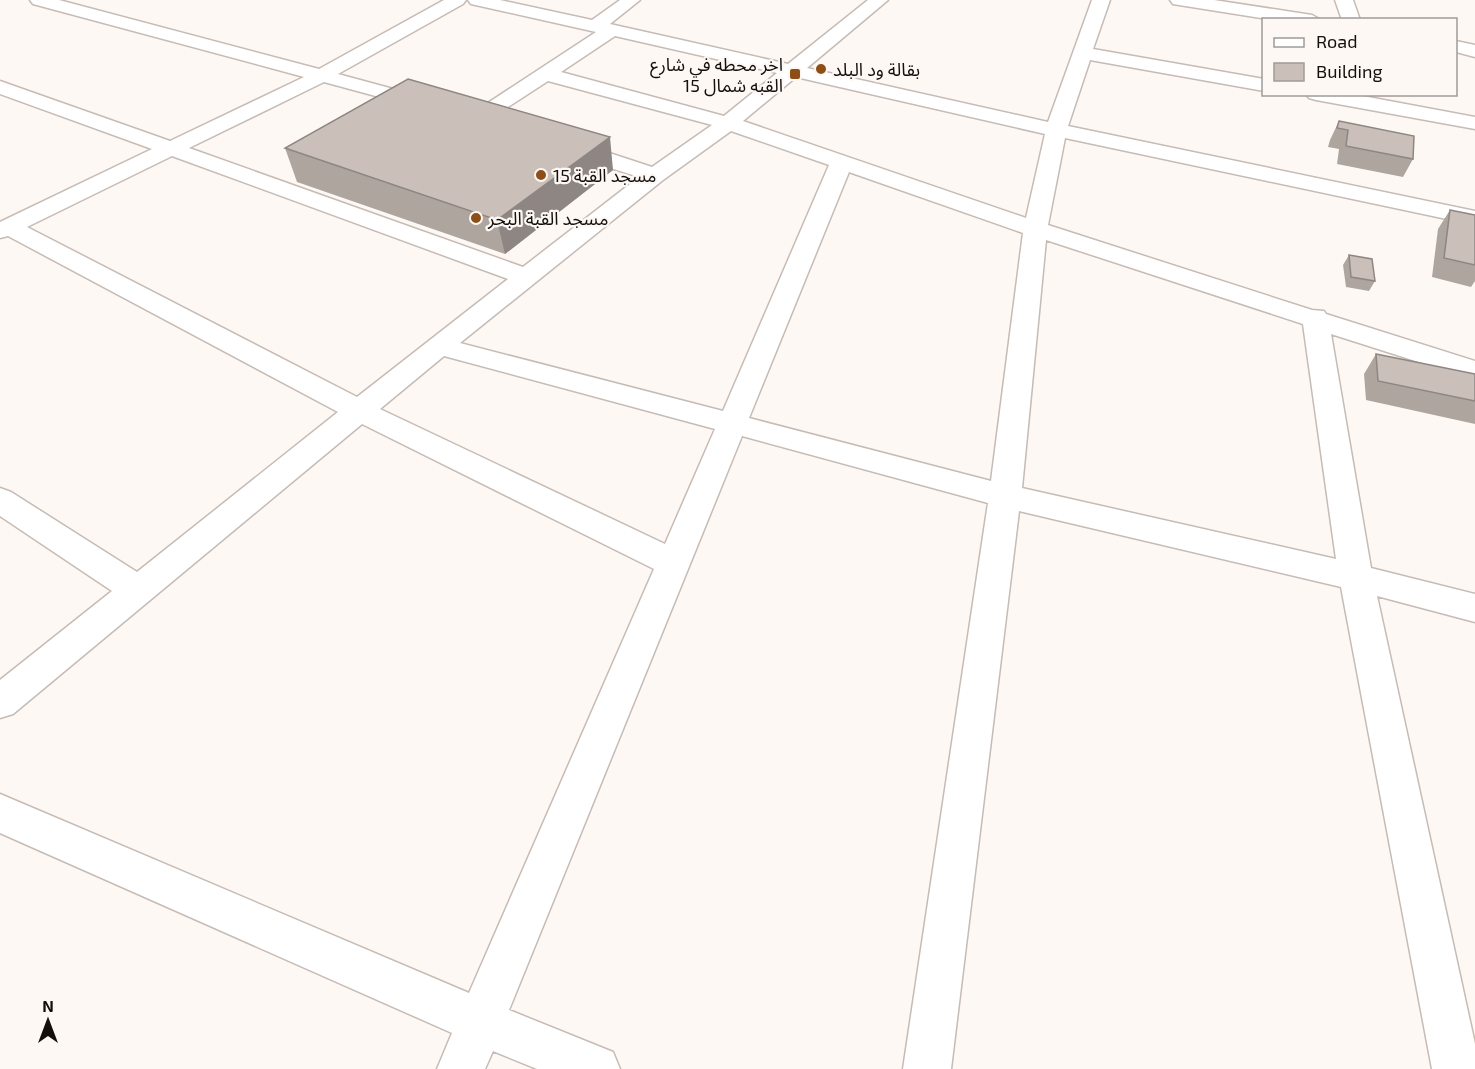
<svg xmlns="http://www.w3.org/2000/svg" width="1475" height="1069" font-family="'Exo 2','Noto Sans Arabic',sans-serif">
<rect width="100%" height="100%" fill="#fef8f4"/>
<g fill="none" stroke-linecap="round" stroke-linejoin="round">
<defs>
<path id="street" d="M30 0H59L319 69 444 0H466L463 4 338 74 434 100 437 104 434 108 427 110 324 82 189 148 523 267 639 177 563 153 560 148 563 143 571 142 579 143 652 167 712 125 548 81 485 122 478 124 471 122 468 118 471 114 596 32 471 4 468 0H500L592 20 620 0H640L610 24 788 64 868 0H888L807 68 1048 122 1092 0H1110L1093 49 1264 79V91L1090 60 1068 126 1475 211V225L1065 138 1048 225 1312 310 1324 311 1326 314 1475 361V380L1331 334 1371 568 1475 594V622L1377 596 1475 1044V1069H1432L1341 587 1019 511 951 1069H903L988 503 742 436 509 1010 613 1052 620 1069H537L493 1051 485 1069H437L452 1033 0 833V794L469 993 654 569 362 424 13 714 0 718V680L112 591 0 516V488L11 492 137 572 338 412 8 236 0 238V222L152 149 0 94V81L170 141 304 77 33 4ZM615 36 777 73 724 116 561 72ZM796 77 1045 134 1026 218 743 121ZM731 131 829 165 723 411 460 343 663 180ZM172 156 508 279 357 397 27 227ZM849 172 1023 233 991 481 749 418ZM1046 240 1303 324 1336 559 1022 488ZM444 356 715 429 665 544 380 409Z
M1170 0H1214L1312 15 1321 20H1274L1179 5 1173 4Z
M1335 0H1353L1360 20H1342Z
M1456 41 1475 45V57L1456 52Z
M1306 94H1352L1475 117V129L1316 100 1309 98Z"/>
</defs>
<use href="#street" stroke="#c6bbb5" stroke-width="3"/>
<use href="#street" fill="#fff" fill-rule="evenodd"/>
</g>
<path fill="#aea59f" d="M1339 121 1413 159 1403 177 1337 164 1339 149 1328 147 1330 140Z
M285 148 613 170 505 254 297 182Z
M1450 210 1475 215V281L1471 287 1432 277 1438 229Z
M1349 255 1375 281 1369 291 1346 287 1343 265Z
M1376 354 1475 374V424L1366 400 1364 374Z"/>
<path fill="#8d8682" d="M610 137 613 170 505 254 497 220Z"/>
<path fill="#cac0b9" stroke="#8d8682" stroke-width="1.5" d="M408 79 610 137 497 220 285 148Z
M1339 121 1414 136 1413 159 1346 146 1348 130 1337 128Z
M1450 210 1475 215V265L1444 258Z
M1349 255 1372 259 1375 281 1351 277Z
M1376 354 1475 374V401L1378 381Z"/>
<g fill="#8e4e18" stroke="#fef8f4" stroke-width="2">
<circle cx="821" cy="69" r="6"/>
<rect x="789" y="68" width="12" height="12" rx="3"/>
<circle cx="541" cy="175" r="6"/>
<circle cx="476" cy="218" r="6"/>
</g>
<g text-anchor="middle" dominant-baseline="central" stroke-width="4.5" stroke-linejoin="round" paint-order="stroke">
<g font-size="18" fill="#130f0d" stroke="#fef8f4" text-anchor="start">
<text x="783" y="64" text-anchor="end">اخر محطه في شارع<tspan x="783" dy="21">15 القبه شمال</tspan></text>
<text x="833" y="69">بقالة ود البلد</text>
<text x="553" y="175">مسجد القبة 15</text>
<text x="488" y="218">مسجد القبة البحر</text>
</g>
</g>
<rect x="1262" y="18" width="195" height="78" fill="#fef8f4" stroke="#a09b98" stroke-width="1.5"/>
<rect x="1274" y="38" width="30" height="9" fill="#ffffff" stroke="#a09b98" stroke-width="1.5"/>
<text x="1316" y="48" font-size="18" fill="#130f0d">Road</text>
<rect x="1274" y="63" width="30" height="18" fill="#cac0b9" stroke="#a09b98" stroke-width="1.5"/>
<text x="1316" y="78" font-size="18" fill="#130f0d">Building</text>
<g transform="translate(48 1021)" stroke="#fef8f4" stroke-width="4.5" paint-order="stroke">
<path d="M0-4.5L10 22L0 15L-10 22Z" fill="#130f0d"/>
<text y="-9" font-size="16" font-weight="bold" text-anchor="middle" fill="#130f0d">N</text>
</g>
</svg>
